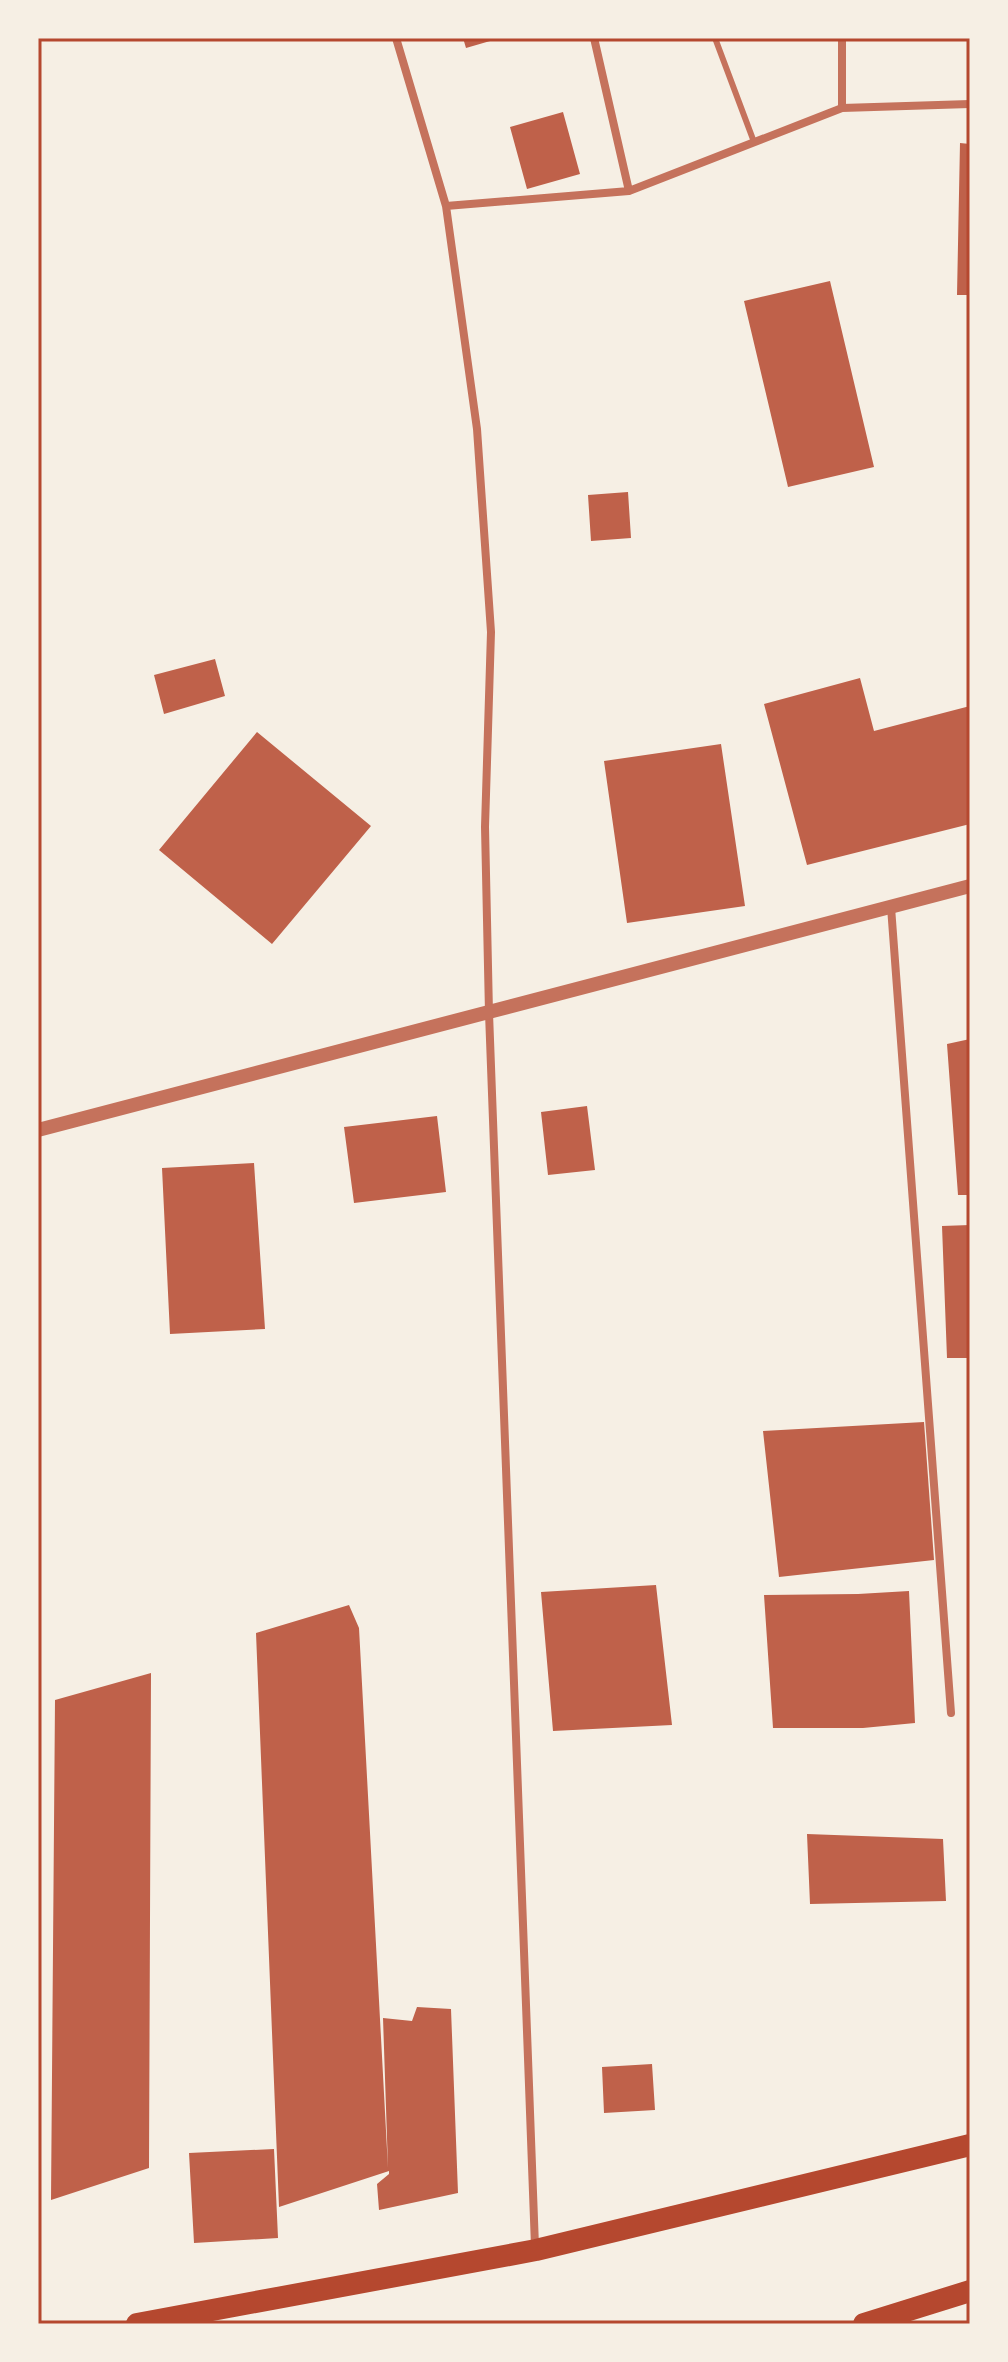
<svg xmlns="http://www.w3.org/2000/svg" width="1008" height="2362" font-family="'Titillium Web',sans-serif">
<rect width="100%" height="100%" fill="#f6efe4"/>
<path fill="#bf614a" d="M463 38H497V39L466 48Z
M563 112 580 174 527 189 510 127Z
M960 143 970 144V295H957Z
M830 281 874 467 788 487 744 301Z
M628 492 631 538 591 541 588 495Z
M215 659 225 696 164 714 154 675Z
M860 678 874 731 970 706V824L807 865 764 704Z
M257 732 371 826 272 944 159 850Z
M721 744 745 906 627 923 604 761Z
M970 1039V1195H958L947 1044Z
M587 1106 595 1170 548 1175 541 1112Z
M437 1116 446 1192 354 1203 344 1127Z
M254 1163 265 1329 170 1334 162 1168Z
M970 1225V1358H947L942 1226Z
M924 1422 934 1560 779 1577 763 1431Z
M656 1585 672 1725 553 1731 541 1592Z
M909 1591 915 1723 863 1728H773L764 1595 858 1594Z
M349 1605 359 1628 388 2168 383 2018 412 2021 417 2007 451 2009 458 2193 379 2210 377 2184 389 2174V2171L279 2207 256 1633Z
M151 1673 149 2168 51 2200 55 1700Z
M807 1834 943 1839 946 1901 810 1904Z
M652 2064 655 2110 604 2113 602 2067Z
M274 2149 278 2238 194 2243 189 2153Z"/>
<g fill="none" stroke-linecap="round" stroke-linejoin="round">
<path stroke="#c5725c" stroke-width="6" d="M715 38 754 142"/>
<path stroke="#c5725c" stroke-width="8" d="M396 38 446 206 477 429 491 632 485 827 489 1013 535 2246
M594 38 629 191
M842 108 970 104
M446 206 629 191 842 108V38
M891 907 951 1713"/>
<path stroke="#c5725c" stroke-width="14" d="M38 1130 970 886"/>
<path stroke="#b5482f" stroke-width="22" d="M137 2324 536 2250 970 2145
M864 2324 970 2291"/>
</g>
<rect width="1008" height="2362" fill="none" stroke="#f6efe4" stroke-width="80"/>
<rect x="40" y="40" width="928" height="2282" fill="none" stroke="#b5482f" stroke-width="3"/>
</svg>
